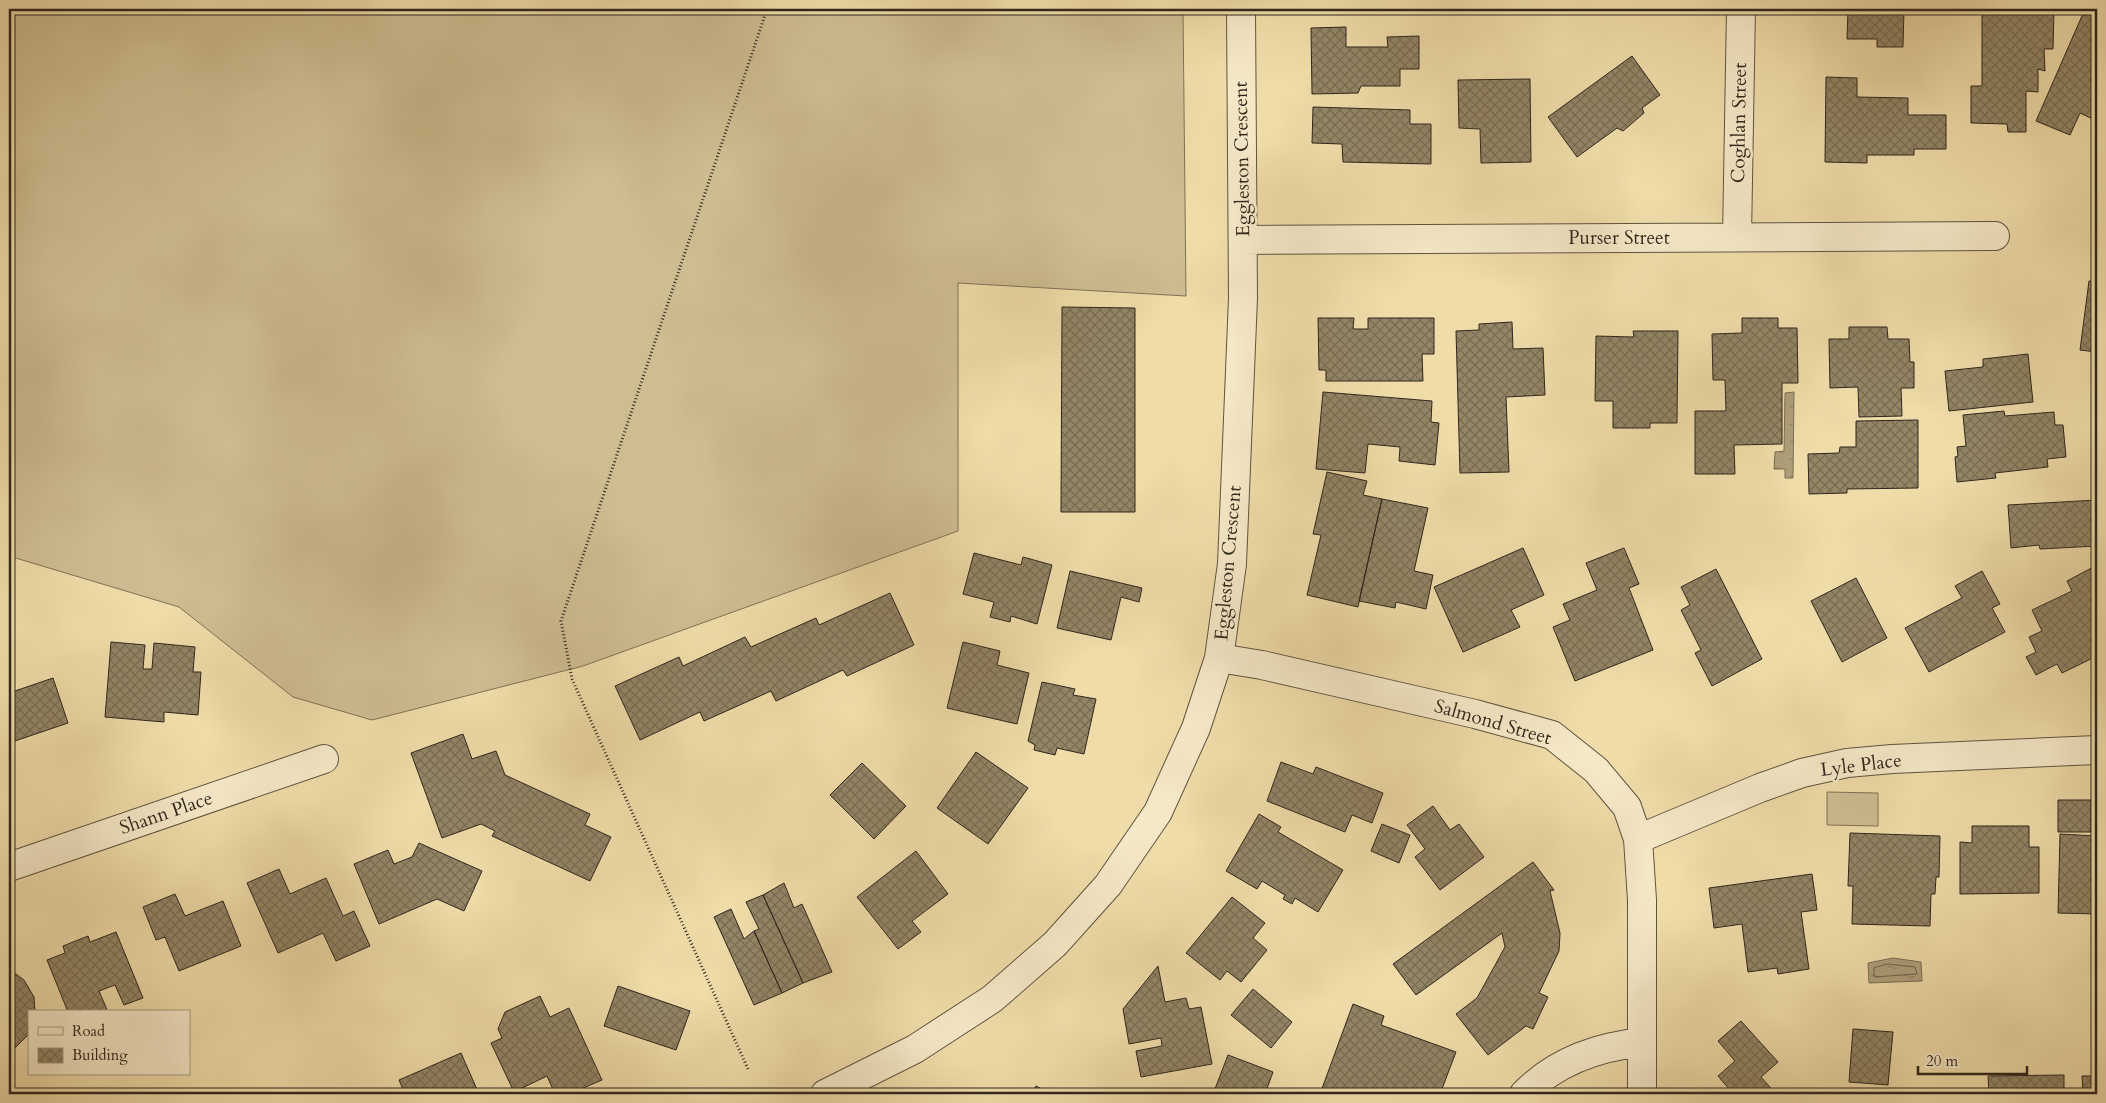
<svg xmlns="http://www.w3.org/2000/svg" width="2106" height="1103" font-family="Cardo,serif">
<defs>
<pattern id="water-ripples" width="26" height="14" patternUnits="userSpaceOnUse" patternTransform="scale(1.25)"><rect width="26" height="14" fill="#ae9e79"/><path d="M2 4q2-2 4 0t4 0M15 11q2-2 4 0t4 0" fill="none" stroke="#8e8163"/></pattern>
<pattern id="building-cross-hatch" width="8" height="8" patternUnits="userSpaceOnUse" patternTransform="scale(1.25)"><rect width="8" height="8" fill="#938566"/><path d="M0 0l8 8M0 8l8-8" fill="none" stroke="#786d53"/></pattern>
</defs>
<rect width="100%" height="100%" fill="#efdca9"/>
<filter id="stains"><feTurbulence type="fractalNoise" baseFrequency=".004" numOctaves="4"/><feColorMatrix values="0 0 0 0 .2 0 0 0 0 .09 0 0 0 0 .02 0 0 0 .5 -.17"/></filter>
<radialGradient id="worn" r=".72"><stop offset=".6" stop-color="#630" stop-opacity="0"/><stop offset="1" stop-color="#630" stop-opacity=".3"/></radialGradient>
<path fill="#cebd91" stroke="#7e7257" d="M9 9H1183L1186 296 958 283V531L583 666 372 720 293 697 179 607 9 556Z
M1827 792 1878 793V826L1827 825Z"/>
<path fill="url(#water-ripples)" stroke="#7b6e54" d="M1794 392 1793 478H1785V469H1774L1775 452 1784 451 1785 393Z
M1893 958 1921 962 1922 981 1869 983 1868 963Z"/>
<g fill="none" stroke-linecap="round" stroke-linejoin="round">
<path stroke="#6e624b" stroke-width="1" d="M1888 964 1915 967 1917 974 1874 977V968Z"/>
</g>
<path fill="url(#building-cross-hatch)" stroke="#2f271d" d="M1599 9H1638V11H1599Z
M1848 9H1904L1903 47H1877V39H1847Z
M1982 9H2054L2053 49H2044L2045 71 2038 69V92L2026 91V132H2008L2007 124 1971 123V86H1982Z
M2085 9 2097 12V121L2080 113 2070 135 2036 121Z
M1346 27V47H1388L1387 37 1419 36V69H1400V86H1361L1358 93 1312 94 1311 28Z
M1632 56 1660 95 1642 108 1644 113 1623 131 1617 128 1577 157 1548 117Z
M1826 77 1857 78V97L1908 98V115H1946V149H1914V155H1867V163L1825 162Z
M1530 79 1531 162 1481 163 1480 129 1459 128 1458 80Z
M1313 107 1410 110V124H1431V164L1343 162 1342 144 1312 143Z
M2089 281 2097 282V352L2080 350Z
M1062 307 1135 308V512H1061Z
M1318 318H1354L1353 329H1368V318H1434V354H1422L1423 381H1326V370H1319Z
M1742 318H1778V328H1797L1798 383H1782V444L1734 445 1735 474H1695V411H1726L1725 380H1713L1712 334 1742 333Z
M1512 322 1513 349 1543 348 1545 395 1506 397 1509 472 1460 473 1456 331 1479 330V324Z
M1849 327H1887L1888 339H1909L1910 362H1914V388H1901L1902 416 1859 417 1858 387 1830 388 1829 339H1849Z
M1633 331H1678L1677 423H1650V428H1613V401H1595L1596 336 1634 337Z
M2028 354 2033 402 1949 411 1945 371 1983 367V359Z
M1323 392 1432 401 1431 422 1439 423 1435 465 1399 461 1400 447 1368 444 1365 473 1316 469Z
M2004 411 2005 416 2054 412 2055 425H2063L2066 457 2047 459 2048 467 1995 473 1996 478 1957 482 1955 457 1958 456 1957 447 1966 446 1963 415Z
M1918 420V488L1847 489V493L1809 494 1808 454 1839 453 1840 447H1856V421Z
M1327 472 1367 481 1363 495 1382 499 1358 607 1307 595 1321 535 1313 534Z
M1382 499 1428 508 1414 571 1433 575 1426 609 1396 602 1395 608 1359 601Z
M2097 500V546L2040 549 2039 545 2011 548 2008 505Z
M1523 548 1544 595 1511 610 1520 627 1463 652 1434 587Z
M1624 548 1639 584 1629 588 1653 650 1575 681 1553 627 1570 620 1563 604 1597 590 1586 563Z
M974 553 1021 565 1023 557 1052 565 1037 624 1011 616 1010 622 990 617 994 602 963 594Z
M2097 565V656L2062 673 2057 664 2036 675 2026 657 2036 652 2029 637 2042 631 2032 610 2072 591 2067 581Z
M1716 569 1762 659 1712 686 1695 653 1701 650 1681 610 1690 605 1681 587Z
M1070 571 1142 588 1139 602 1121 597 1111 640 1057 628Z
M1982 571 2000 604 1992 608 2005 632 1929 672 1905 628 1962 598 1955 586Z
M1856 578 1887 638 1842 662 1811 601Z
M890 593 914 645 847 676 843 670 776 701 771 691 704 721 700 712 640 740 615 686 679 657 683 666 745 637 751 647 816 618 819 625Z
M111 642 145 645 143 669H152L154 643 195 647 193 672H201L198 715 164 712V722L105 717Z
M963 642 1000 651 997 665 1029 673 1017 724 947 708Z
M53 678 68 723 9 743V693Z
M1042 682 1075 689 1073 695 1096 699 1084 754 1057 748 1055 755 1034 750 1035 745 1028 741Z
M463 734 472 759 496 751 505 775 590 814 585 825 611 837 590 881 492 836 495 831 481 824 442 838 411 753Z
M976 752 1028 788 988 844 937 808Z
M1281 762 1313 774 1316 767 1383 793 1372 823 1352 815 1345 832 1267 801Z
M862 763 906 806 874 839 830 795Z
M2058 800H2091V832H2058Z
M1433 806 1450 830 1459 824 1484 857 1440 890 1415 857 1425 849 1407 825Z
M1259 814 1281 827 1278 832 1343 870 1318 912 1295 898 1292 904 1283 899 1285 895 1262 881 1257 889 1226 871Z
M1382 824 1410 835 1399 863 1371 851Z
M1972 826H2029V847H2039V893L1960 894V842L1972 843Z
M1850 833 1940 836 1939 877H1936L1935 894H1931L1930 926 1852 924 1853 886H1848Z
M2060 834 2097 836V914L2058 913Z
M419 843 482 871 464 911 437 899 379 924 354 864 388 850 394 864 412 857Z
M916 851 948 894 912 921 921 932 898 949 857 897Z
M1533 862 1554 890 1550 891 1560 933 1559 951 1539 993 1548 997 1533 1029 1526 1026 1488 1055 1456 1014 1477 998 1505 947 1502 933 1416 995 1393 964Z
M279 869 290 894 326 878 343 916 354 911 370 946 336 961 323 933 278 953 247 883Z
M1812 874 1817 910 1801 912 1809 969 1778 974 1777 968 1748 972 1742 924 1714 928 1709 888Z
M784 883 794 908 802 904 832 972 803 983 763 895Z
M175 894 185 916 223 901 241 946 179 971 165 937 156 940 143 907Z
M763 895 803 983 782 993 754 931 759 929 746 902Z
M1232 897 1265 923 1253 938 1267 950 1241 982 1227 971 1220 980 1186 953Z
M731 909 744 939 754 931 782 993 754 1005 714 917Z
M116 932 143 998 124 1005 115 985 99 991 108 1012H68L47 960 65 953 63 946 88 936 90 942Z
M1158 966 1165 1002 1186 998 1189 1009 1201 1007 1212 1064 1141 1077 1136 1051 1162 1046 1161 1038 1129 1044 1123 1009Z
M9 969 24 980 34 997 35 1012H29L28 1035 14 1049 9 1050Z
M618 986 690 1011 676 1050 604 1026Z
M1253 989 1292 1022 1271 1048 1231 1015Z
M540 996 550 1017 569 1008 602 1080 569 1094H555L547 1076 514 1092 491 1043 502 1038 498 1029 505 1012Z
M1353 1004 1384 1016 1381 1025 1456 1052 1440 1094H1320Z
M1741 1021 1778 1062 1761 1077 1776 1094H1725L1730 1090 1718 1076 1735 1061 1718 1041Z
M1853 1029 1893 1032 1888 1085 1849 1082Z
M461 1053 479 1094H405L399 1080Z
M1228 1055 1273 1072 1265 1094H1213Z
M2064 1075V1094H1989L1988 1076Z
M2082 1076H2097V1094H2083Z
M1036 1086 1051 1094H1031Z"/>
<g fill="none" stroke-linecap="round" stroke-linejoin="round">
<defs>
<path id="minor" d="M1737 237 1741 9
M1244 240 1995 236
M1219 658 1262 665 1475 714 1552 735 1596 770 1627 807 1638 839 1642 900V1094
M1638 839 1760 788 1802 773 1847 763 1892 759 2097 750
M9 867 324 759
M825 1094 915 1049 992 999 1055 944 1108 885 1158 812 1196 728 1219 658 1232 564 1243 298 1241 9
M1524 1094C1556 1061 1597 1047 1642 1042"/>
</defs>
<use href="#minor" stroke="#5f5440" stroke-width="30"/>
<path stroke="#2f271d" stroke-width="3" stroke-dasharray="1 2.5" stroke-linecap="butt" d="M748 1069 572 679 561 621 767 9"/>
<use href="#minor" stroke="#f5e8c7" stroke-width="28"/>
</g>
<g text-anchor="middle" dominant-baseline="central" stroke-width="5" stroke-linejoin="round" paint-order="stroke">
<g font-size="19" fill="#2f271d" stroke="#f5e8c7">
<text transform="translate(1739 123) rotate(-89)">Coghlan Street</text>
<text transform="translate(1242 159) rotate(-91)">Eggleston Crescent</text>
<text x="1619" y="238">Purser Street</text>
<text transform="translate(1228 563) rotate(-85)">Eggleston Crescent</text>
<text transform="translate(1493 722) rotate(16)">Salmond Street</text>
<text transform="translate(1861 765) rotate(-7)">Lyle Place</text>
<text transform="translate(166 813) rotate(-19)">Shann Place</text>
</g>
</g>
<rect width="2106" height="1103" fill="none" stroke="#efdca9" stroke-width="30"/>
<rect x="10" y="10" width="2086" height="1083" fill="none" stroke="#2f271d" stroke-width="2.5"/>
<rect x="15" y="15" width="2076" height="1073" fill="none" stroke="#2f271d"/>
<rect x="28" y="1010" width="162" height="65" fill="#f5e8c7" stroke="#a69b83"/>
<rect x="38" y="1027" width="25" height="8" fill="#f5e8c7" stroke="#a69b83"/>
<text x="72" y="1036" font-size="15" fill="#2f271d">Road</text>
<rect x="38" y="1048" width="25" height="15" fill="url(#building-cross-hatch)" stroke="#a69b83"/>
<text x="72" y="1060" font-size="15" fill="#2f271d">Building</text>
<path d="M1918 1066v8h109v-8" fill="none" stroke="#2f271d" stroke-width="2.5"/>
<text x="1926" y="1066" font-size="15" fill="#2f271d" stroke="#f5e8c7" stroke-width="4" paint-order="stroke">20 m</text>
<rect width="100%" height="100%" filter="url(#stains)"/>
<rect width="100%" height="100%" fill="url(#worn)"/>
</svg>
